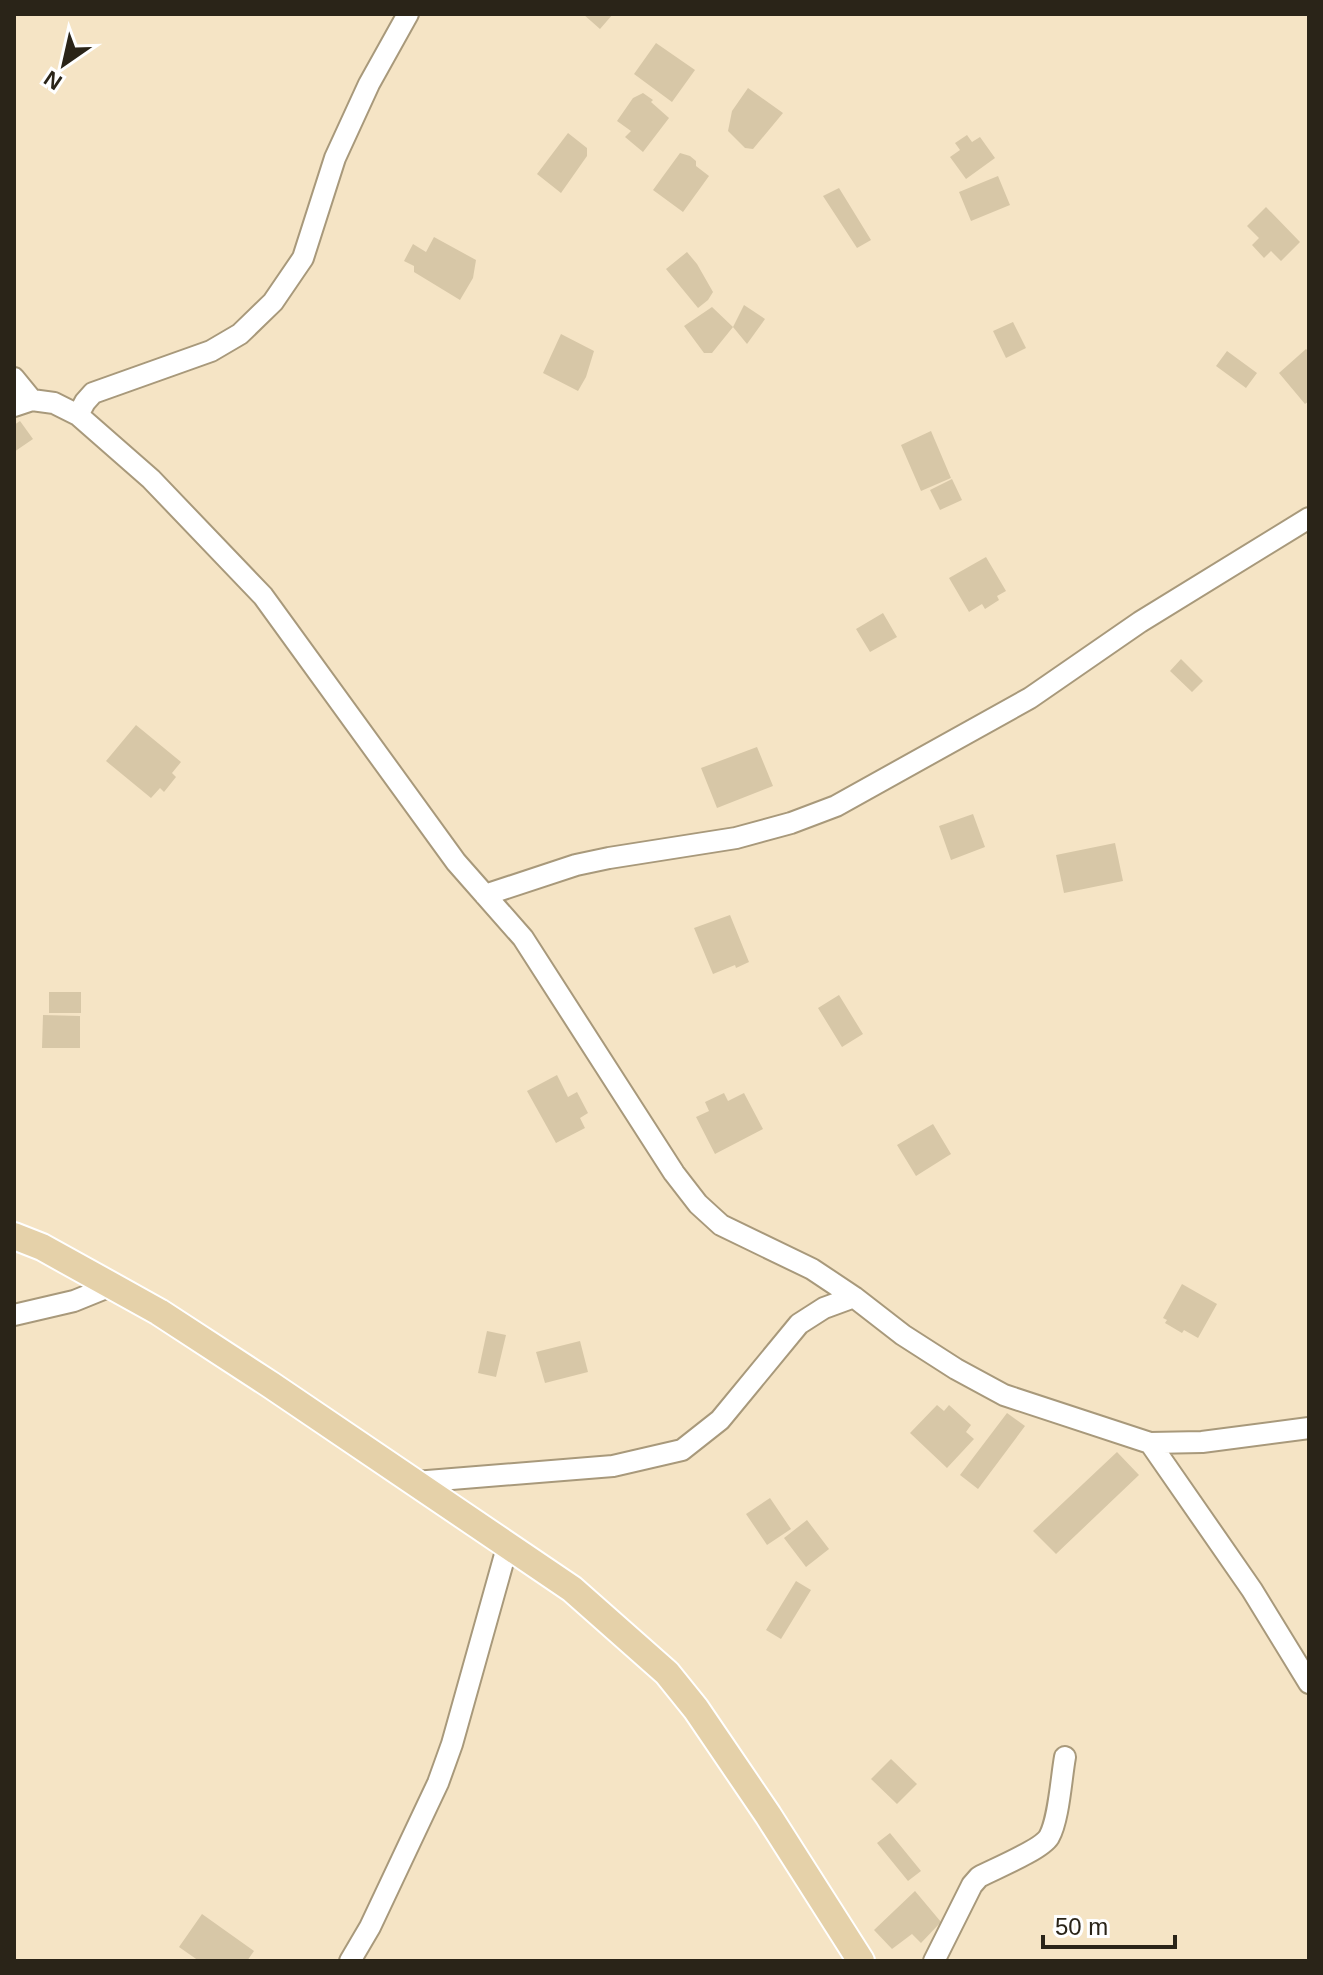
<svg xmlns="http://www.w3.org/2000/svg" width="1323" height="1975" font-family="Helvetica,sans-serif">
<rect width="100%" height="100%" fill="#f5e4c5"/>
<path fill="#d7c7a7" d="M583 14H613L600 29Z
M656 43 695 70 672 102 634 74Z
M748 88 783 113 753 149 745 148 728 131 732 111Z
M643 93 653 100 651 102 669 118 643 152 625 137 631 131 617 121 633 98Z
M568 133 587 148V156L561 193 537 174Z
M967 135 972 142 980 137 995 158 966 179 950 157 960 150 955 143Z
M680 153 690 156 696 161V166L709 176 683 212 653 190Z
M998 176 1010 205 971 221 959 192Z
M839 188 871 240 857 248 823 196Z
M1266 207 1300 242 1281 261 1271 251 1264 258 1252 245 1259 238 1247 226Z
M434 237 476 260 473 278 460 300 414 272V266L404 261 413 244 426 252Z
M687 252 697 264 713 292 708 300 698 308 666 269Z
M744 305 765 319 747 344 733 327Z
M712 307 733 327 712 353H704L684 326Z
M1013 322 1026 348 1006 358 993 331Z
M561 334 594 351 586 377 578 391 543 373Z
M1306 349 1309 352V401L1305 404 1279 373Z
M1227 351 1257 373 1246 388 1216 366Z
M20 421 33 439 14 452V425Z
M931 431 951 478 921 491 901 445Z
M952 479 962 500 940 510 930 490Z
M986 557 1006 591 997 596 999 600 985 609 982 604 969 612 949 578Z
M883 613 897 637 870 652 856 629Z
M1181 659 1203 681 1192 692 1170 671Z
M136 725 181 762 172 773 176 777 164 792 160 788 151 798 106 761Z
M757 747 773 786 717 808 701 768Z
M973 814 985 847 951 860 939 826Z
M1115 843 1123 881 1064 893 1056 855Z
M730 915 749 962 736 968 735 965 713 974 694 928Z
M49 992H81V1013H49Z
M839 995 863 1034 842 1047 818 1008Z
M43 1015 80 1016V1048H42Z
M557 1075 568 1097 577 1092 588 1113 580 1118 585 1128 556 1143 527 1091Z
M724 1093 728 1101 744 1093 763 1129 715 1154 696 1117 709 1111 705 1102Z
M933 1124 951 1154 916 1176 897 1145Z
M1182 1284 1217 1304 1198 1338 1184 1330 1182 1333 1165 1323 1167 1320 1163 1318Z
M487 1331 506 1335 496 1377 478 1373Z
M580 1341 588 1372 545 1383 536 1352Z
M937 1405 944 1411 949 1405 971 1425 966 1432 974 1439 947 1468 910 1433Z
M1007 1413 1025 1426 978 1489 960 1475Z
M1117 1452 1139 1475 1056 1554 1033 1531Z
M770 1498 791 1529 767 1545 746 1514Z
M807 1520 829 1549 806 1567 784 1538Z
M796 1581 811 1590 781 1639 766 1630Z
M891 1759 917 1784 897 1804 871 1779Z
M890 1833 921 1871 908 1881 877 1843Z
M915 1891 941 1922 921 1943 912 1934 892 1949 874 1930Z
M202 1914 254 1951 247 1961H199L179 1947Z"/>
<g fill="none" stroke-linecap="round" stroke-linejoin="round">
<defs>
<path id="minor" d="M14 378 32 400
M14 406 32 400 54 403 78 415 151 479 263 596 456 862 523 938 674 1173 698 1204 721 1225 812 1269 854 1297 903 1335 956 1369 1004 1395 1150 1443 1202 1442 1309 1428
M78 415 85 402 93 393 211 351 240 334 273 302 303 258 335 158 369 84 408 14
M485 895 576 865 609 858 736 838 791 823 836 806 1030 698 1140 622 1309 518
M14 1315 74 1301 111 1286
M1150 1443 1252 1590 1309 1683
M415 1482 613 1466 682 1450 720 1420 799 1324 824 1308 854 1297
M350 1961 370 1927 438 1783 452 1744 508 1544
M934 1961 972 1885 979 1877C994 1869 1041 1850 1049 1837 1059 1819 1061 1779 1065 1757"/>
<path id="major" d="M14 1236 42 1247 159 1312 271 1385 572 1589 667 1673 696 1709 768 1815 861 1961"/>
</defs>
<use href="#minor" stroke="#a8997b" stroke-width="24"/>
<use href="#major" stroke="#fff" stroke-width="30"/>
<use href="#minor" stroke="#fff" stroke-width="20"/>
<use href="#major" stroke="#e5d1a9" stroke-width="26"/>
</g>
<rect width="1323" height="1975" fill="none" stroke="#2a2418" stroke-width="32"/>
<g transform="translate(64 64) rotate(214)" stroke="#ffffff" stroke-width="6" paint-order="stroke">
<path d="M0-6L14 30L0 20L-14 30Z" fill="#2a2418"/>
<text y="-12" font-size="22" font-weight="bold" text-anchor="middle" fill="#2a2418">N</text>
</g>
<path d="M1043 1935v12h132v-12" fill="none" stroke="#2a2418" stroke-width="4"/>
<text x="1055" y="1935" font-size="24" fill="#2a2418" stroke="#ffffff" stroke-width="6" paint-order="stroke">50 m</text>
</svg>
